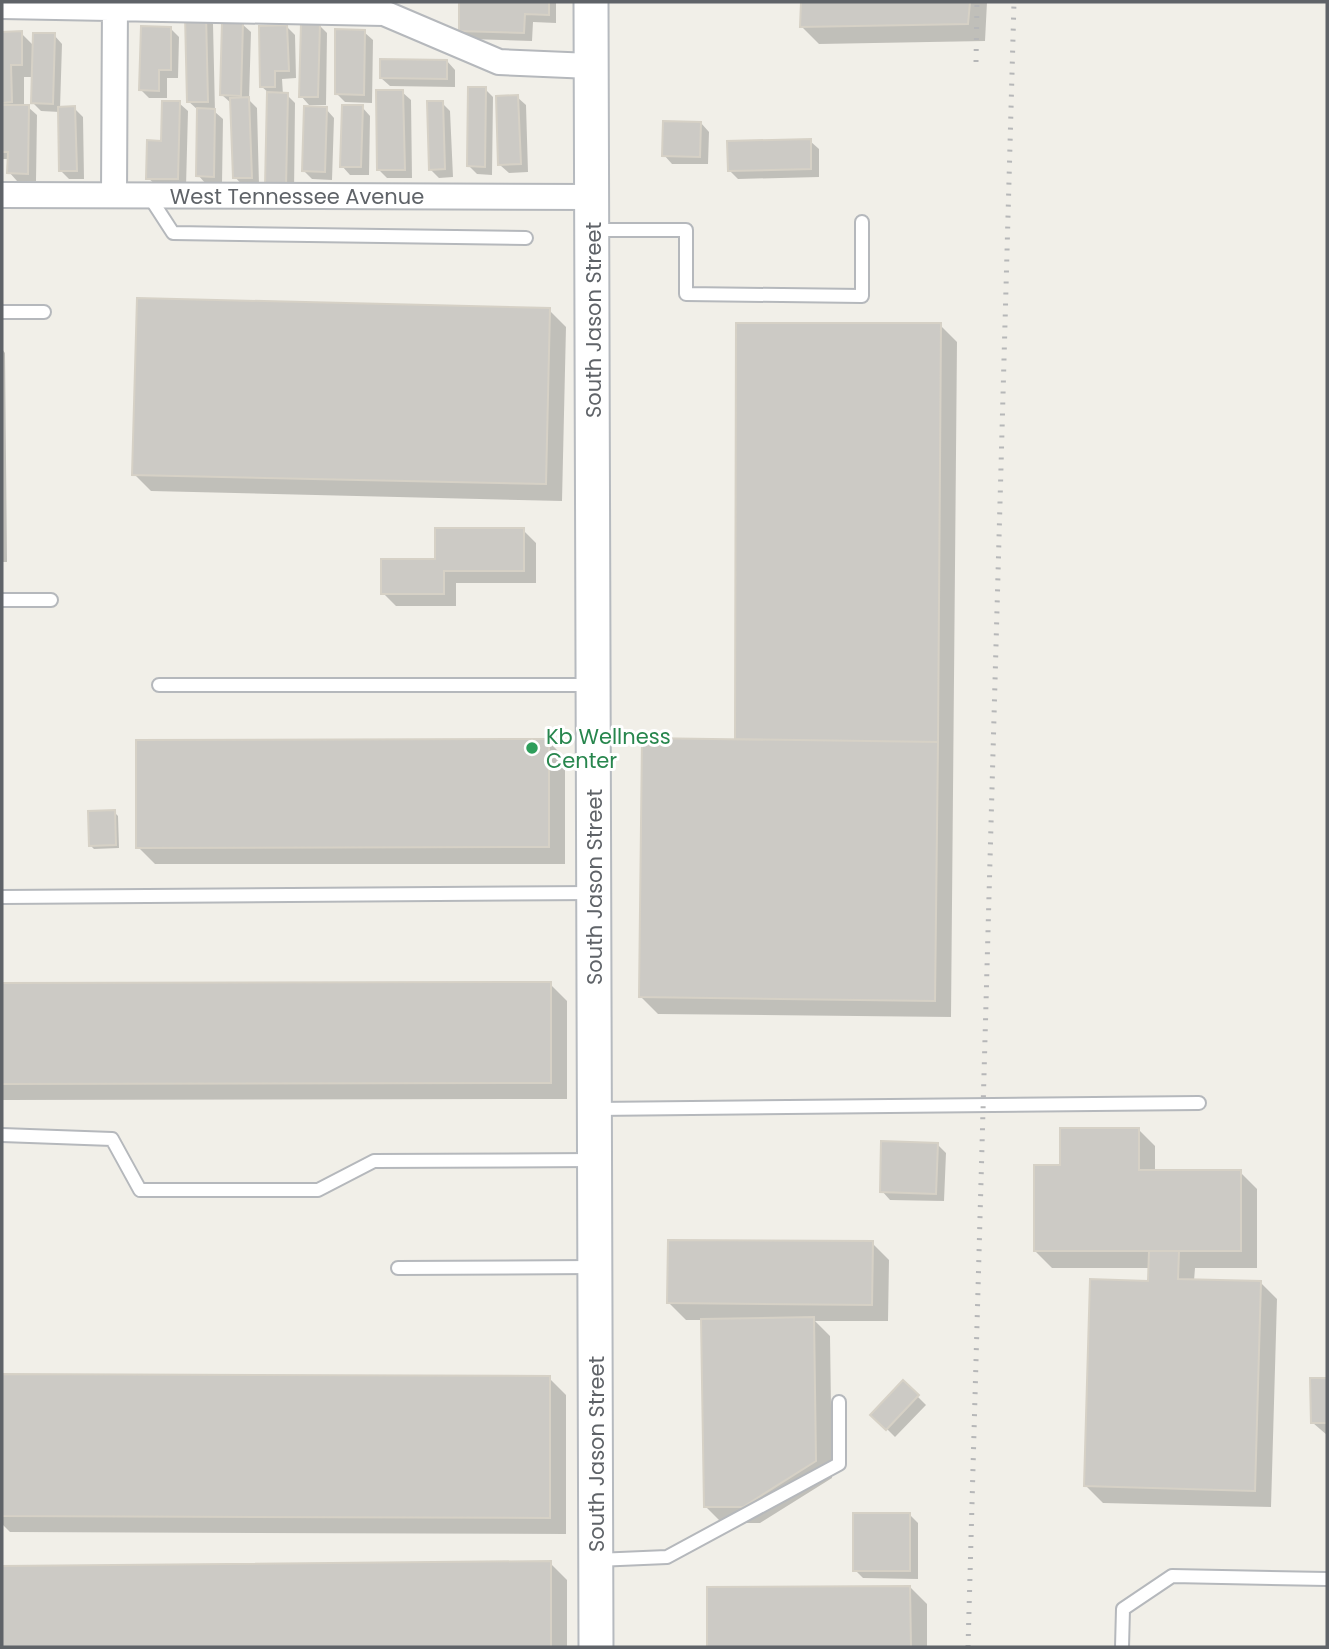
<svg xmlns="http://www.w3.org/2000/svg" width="1329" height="1649" font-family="Poppins,sans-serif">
<rect width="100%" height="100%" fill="#f1efe8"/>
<path fill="#0003" d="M461 2H556V23L533 22 532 41 469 39 460 31Z
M803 2H987L985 41 819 44 802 27Z
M205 16 213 24 215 112 223 119 222 184H206L198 175V110L188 101Z
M242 24 251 32 249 100 257 108 259 185 243 186 235 177 231 103 222 95Z
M319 25 327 33 326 105H309L301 96Z
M287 27 295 35 296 78 282 79 283 95H287L295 103 294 194H275L269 93 262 87Z
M171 29 179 37 178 78H167V98H149L141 90Z
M364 32 373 40 372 103 345 102 337 94Z
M2 33H21L34 46 54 35 62 44 60 109 74 108 83 117 84 179H69L61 171 60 112 41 111 33 103V77H24V107H28L37 115 36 181H17L9 172V159H2Z
M447 61 455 70V87L390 86 381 78Z
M485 89 493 97 492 175 477 174 469 166Z
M402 92 411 100 412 178H387L379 170Z
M517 97 526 105 528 172 509 173 500 165Z
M179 103 188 111 186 187 157 186 148 178Z
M442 103 450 111 453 177 439 178 430 169Z
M362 107 370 116 369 175H350L342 166Z
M326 109 334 118 332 180 312 179 304 171Z
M701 123 709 132 708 164H672L664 155Z
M810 141 819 149V177L738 179 729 170Z
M549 310 566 327 562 501 151 491 134 474Z
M738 325H940L957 342 951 1017 658 1014 641 997 737 741Z
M2 349 5 353 7 562H2Z
M523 530 536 543V583H456V606H396L383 593 437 560Z
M548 741 565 758V864H155L138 847Z
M114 812 118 816 119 848 94 849 91 846Z
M2 983 550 984 567 1001V1099L2 1100Z
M1138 1129 1155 1146V1172H1240L1257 1189V1268H1195L1194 1281 1260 1282 1277 1299 1271 1507 1103 1503 1086 1486 1150 1283V1268H1052L1035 1251 1062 1167Z
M937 1144 946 1153 944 1201 890 1200 882 1191Z
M872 1243 889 1260 888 1321H815L830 1336 832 1478 760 1523H722L705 1506 703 1320H686L669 1303Z
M2 1376 549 1378 566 1395V1534L10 1532 2 1524Z
M1312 1380H1327V1435L1313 1423Z
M903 1382 926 1405 895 1437 873 1415Z
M910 1515 918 1523V1579L863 1578 855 1570Z
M550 1563 567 1580V1647H2V1568Z
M910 1587 927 1604V1647H709L708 1588Z"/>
<path fill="#cccac5" stroke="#d6d1c6" stroke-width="2" d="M459 2H549V15L525 14 524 33 459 31Z
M801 2H970L968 24 800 27Z
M206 14 208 102H187L185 15Z
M222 21 243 22 241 96 220 95Z
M301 23H320L318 97H299Z
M287 25 289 71H275V87H260L259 26Z
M141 26 171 27V70H159V91L139 90Z
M335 29 365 30 364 95 335 94Z
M22 31V65H11L12 102 2 103V32Z
M33 33H55L53 104 31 103Z
M380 59 447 60V79L380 78Z
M468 87H486L485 167 467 166Z
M376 90H403L405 170H377Z
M267 92 288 93 286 187H265Z
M518 95 521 164 498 165 496 96Z
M249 97 252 178H233L230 98Z
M162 101H180L178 179H146L147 140 161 141Z
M427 101H443L445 169 429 170Z
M2 105H29L28 174 7 173 8 152H2Z
M342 105H363L361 167H340Z
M75 106 77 171H59L58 107Z
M304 106 327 107 325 172 302 171Z
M197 108 215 109 214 177 196 176Z
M663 121 701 122 700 157 662 156Z
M811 139V169L728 171 727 141Z
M137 298 550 308 546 484 132 475Z
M736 323H941L938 742 735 739Z
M435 528H524V571H444V594H381V559H435Z
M642 738 938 742 935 1001 639 997Z
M549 739V847L136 848V740Z
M115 810 116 845 89 846 88 811Z
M551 982V1083L2 1084V983Z
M1060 1128H1139V1170H1241V1251H1034V1165H1060Z
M881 1141 938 1143 936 1194 880 1192Z
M668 1240 873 1241 872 1305 667 1303Z
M1149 1251H1179L1178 1279 1261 1281 1255 1491 1084 1486 1090 1279 1148 1281Z
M814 1317 816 1461 743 1507H704L701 1319Z
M2 1374 550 1376V1518L2 1516Z
M1310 1378H1327V1423H1311Z
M903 1380 919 1395 886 1430 870 1415Z
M853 1513H910V1571H853Z
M551 1561V1647H2V1566Z
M910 1586 911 1647H707V1587Z"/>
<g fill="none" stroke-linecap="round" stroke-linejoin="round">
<defs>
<path id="lane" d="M149 196 173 233 526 238
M593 230H686V294L862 296V222
M2 312H44
M2 600H51
M159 685H593
M2 897 594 893
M595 1109 1199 1103
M2 1135 112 1139 140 1190H318L374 1161 595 1160
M398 1268 595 1267
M596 1560 667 1557 839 1464V1402
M1122 1647 1123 1609 1172 1576 1327 1579"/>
<path id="street" d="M2 6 384 13 499 62 591 66
M2 195 593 197
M114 195 115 2"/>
<path id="secondary" d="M591 2 596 1647"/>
</defs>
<use href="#lane" stroke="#b5b8bc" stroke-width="16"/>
<use href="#street" stroke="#b5b8bc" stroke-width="28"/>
<use href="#secondary" stroke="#b6babf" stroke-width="37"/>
<use href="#lane" stroke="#fff" stroke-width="12"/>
<use href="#street" stroke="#fff" stroke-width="24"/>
<use href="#secondary" stroke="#fff" stroke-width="33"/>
<path stroke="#b6b7b8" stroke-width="5" stroke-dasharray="2 9" stroke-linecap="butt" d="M976 62 977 2
M968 1647 1014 2"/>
</g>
<circle fill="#2e9e5b" stroke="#fff" stroke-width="2.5" cx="532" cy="748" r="7"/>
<g text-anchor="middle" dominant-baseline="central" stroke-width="6" stroke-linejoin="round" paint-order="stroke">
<g font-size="21" fill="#5f6368" stroke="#fff">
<text x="297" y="196">West Tennessee Avenue</text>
<text transform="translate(593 320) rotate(-90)">South Jason Street</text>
<text transform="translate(594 887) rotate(-90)">South Jason Street</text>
<text transform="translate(596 1454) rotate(-90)">South Jason Street</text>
</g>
<g font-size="21" fill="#27864d" stroke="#fff" text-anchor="start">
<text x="546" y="736">Kb Wellness<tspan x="546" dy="24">Center</tspan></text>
</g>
</g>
<rect width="1329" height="1649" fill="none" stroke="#5f6368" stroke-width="7"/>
</svg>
